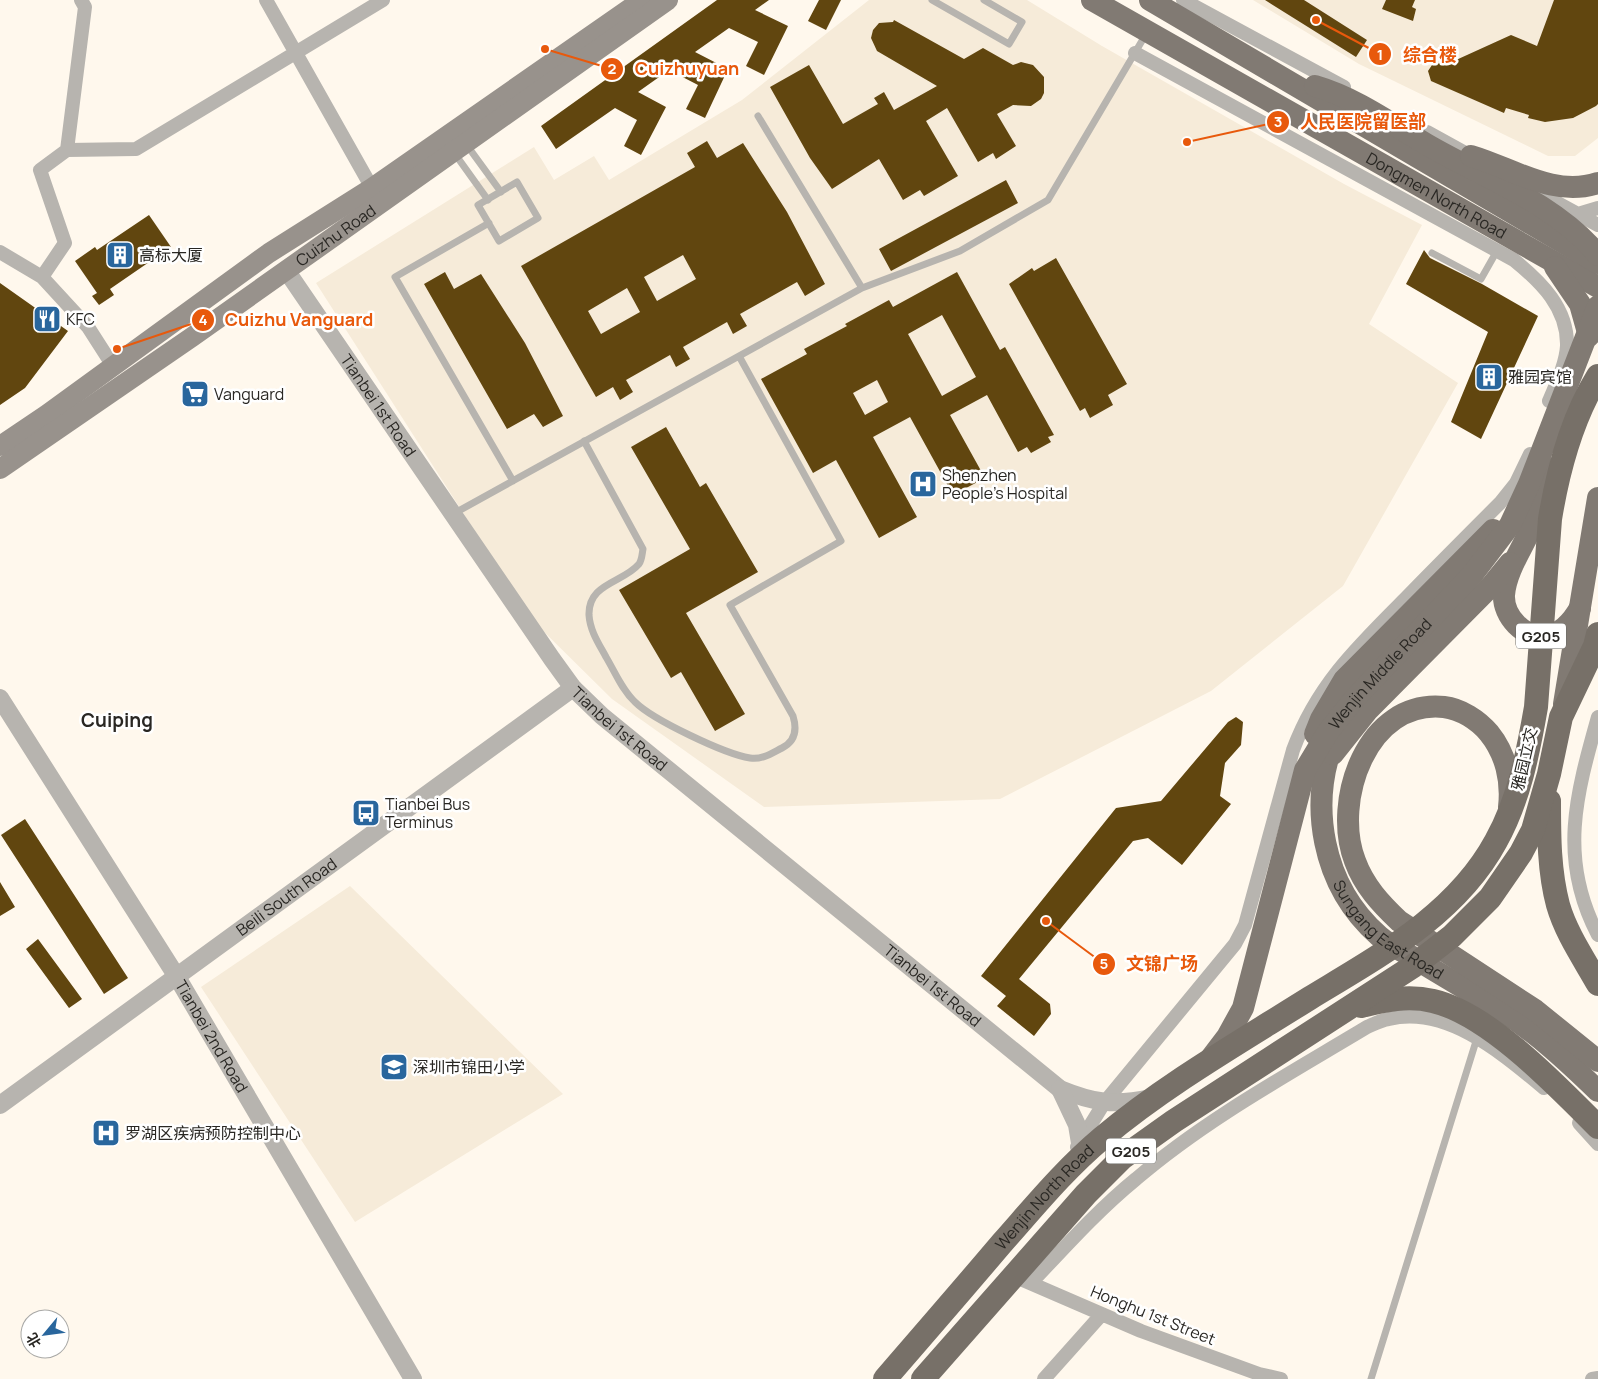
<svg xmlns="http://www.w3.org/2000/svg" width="1598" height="1379" font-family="Manrope,'Noto Sans SC',sans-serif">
<rect width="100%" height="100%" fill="#fff8ed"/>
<path fill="#f6ebd9" d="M869 0H1027L1102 46 1344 184 1422 225 1369 324 1458 383 1343 586 1211 691 1000 799 764 807 612 699 531 619 316 283 534 147 554 180 594 156 609 180 742 100Z
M1253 0H1598V138L1575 156H1548L1359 64Z
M350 886 563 1094 355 1222 201 987Z"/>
<path fill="#61460f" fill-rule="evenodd" d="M717 0H769L755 10 788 26 764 75 746 66 758 42 729 28 695 52 728 69 705 118 686 109 698 85 669 70 638 92 666 107 641 155 624 146 637 120 615 108 556 149 541 126Z
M819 0H841L826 30 808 21Z
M1265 0H1304L1367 40 1356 57Z
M1386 0H1415L1412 7 1416 9 1413 21 1382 9Z
M1554 0H1598V104L1596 106 1573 118 1545 122 1528 118 1529 115 1506 108 1504 113 1431 81 1428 71 1432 65 1441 63 1445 65 1511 35 1537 46Z
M894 20 964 59 983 48 1013 65 1021 62 1033 65 1044 77V93L1041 99 1031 106 1013 105 997 114 1016 146 996 159 993 153 978 162 947 108 926 121 958 176 924 196 920 190 903 200 879 159 832 189 810 158 770 87 809 65 843 124 878 104 874 98 884 92 894 110 937 86 877 51 871 38 873 30 879 23 893 22Z
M707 141 717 158 743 143 787 212 825 284 805 296 797 282 740 314 747 326 733 334 727 322 683 347 690 359 676 367 670 355 626 380 633 392 620 400 613 387 596 397 521 266 695 167 687 153ZM683 255 696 279 657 301 644 277ZM627 288 640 312 601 334 588 311Z
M1006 180 1018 203 891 271 879 249Z
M149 215 171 247 110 289 114 295 99 305 92 296 97 293 75 261 95 247 97 250Z
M1424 250 1430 258 1482 284 1538 316 1481 439 1451 422 1488 332 1406 284Z
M1056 258 1127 384 1108 395 1113 405 1090 418 1085 408 1080 411 1009 284 1032 268 1034 271Z
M445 272 454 289 481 274 525 343 563 416 543 427 534 414 507 429 424 284Z
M957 272 1000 350 1005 347 1054 435 1048 437 1051 442 1031 453 1027 447 1018 452 987 395 950 415 985 478 953 495 910 417 873 437 917 517 879 538 836 460 813 473 761 379 807 354 804 349 847 326 845 324 889 300 893 307ZM942 315 976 377 942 396 908 334ZM877 380 888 402 865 415 853 393Z
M0 283 68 331 25 388 0 405Z
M666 427 700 487 706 483 758 572 686 613 745 714 715 731 681 672 671 678 619 590 690 549 631 447Z
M1236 717 1243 722 1241 745 1225 763 1220 796 1231 804 1182 865 1148 838 1133 841 1019 979 1050 1004 1051 1014 1034 1036 997 1006 1006 996 981 976 1116 808 1161 801 1228 722Z
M25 819 128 978 104 994 1 835Z
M0 882 15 907 0 916Z
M38 939 82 999 69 1008 26 949Z"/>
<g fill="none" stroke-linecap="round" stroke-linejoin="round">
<path stroke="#b7b4af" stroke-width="7" d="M932 0 1009 44 1022 22 984 0
M758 116 862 288
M466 144 501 192
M455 154 488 200
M517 182 538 218 499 241 478 205Z
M489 223 395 277 513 481
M1432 253 1481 279 1498 249
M584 441 643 549C642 554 642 560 639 564 623 583 588 583 589 615 590 631 599 644 606 657 615 672 622 690 635 702 653 720 725 754 750 758 762 760 772 753 782 748 796 741 797 729 793 716L730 605 841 541 739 356
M453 514 862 288 960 251 1048 200 1146 34
M1371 1379 1477 1038"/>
<path stroke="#b7b4af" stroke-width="14" d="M266 0 372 188
M1183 0 1344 87
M1135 53 1514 260C1541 282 1568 308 1567 346 1566 364 1556 384 1549 401
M1427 132 1476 159
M67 150 85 7 81 0
M1528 187 1598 225
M1578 214 1598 208
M0 252 42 277 88 327 113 366
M42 277 65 243 40 170 67 150 136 149 383 0
M1598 717C1576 795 1558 859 1598 935
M1579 1123 1598 1144
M1077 1147 1104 1103 1235 944 1245 925 1293 750C1317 685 1358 646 1406 598 1437 566 1469 534 1500 503L1516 483 1530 454
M1023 1280 1141 1331 1259 1374 1281 1379
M1031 1283C1065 1247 1098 1210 1136 1179 1206 1119 1289 1074 1367 1027 1374 1024 1381 1020 1389 1019 1447 1005 1503 1054 1544 1088
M1044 1379 1102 1314
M1592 1379 1598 1378"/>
<g stroke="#b7b4af" stroke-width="18">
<path id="s1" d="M286 270 552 659 573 688 602 716 1060 1089C1094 1103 1115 1106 1151 1098"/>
<path id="s2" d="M0 698 177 977 413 1379"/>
<path d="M1060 1089 1077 1125 1080 1143"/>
<path id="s3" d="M0 1105 573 688"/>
</g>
<g stroke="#98928c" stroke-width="20">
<path d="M0 446 46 415 269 253 372 188 642 0"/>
<path id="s4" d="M0 469 192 337 668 0"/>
</g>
<g stroke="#817a73" stroke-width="22">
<path id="s5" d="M1092 0 1598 287"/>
<path d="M1150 0 1598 263"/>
<path d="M1315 86C1356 98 1390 123 1426 144 1484 178 1554 202 1598 255"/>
<path d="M1471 156C1512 168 1554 198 1598 183"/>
<path d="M1555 267 1580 304 1589 336"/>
<path d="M1550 469C1545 487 1540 506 1533 524 1524 546 1506 570 1504 595 1503 616 1524 639 1546 636 1562 634 1572 622 1580 608"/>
<path d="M1564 704 1598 498"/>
<path d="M1315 734 1321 719 1344 680 1493 530"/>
<path id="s6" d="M1336 735C1307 804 1322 886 1379 936 1389 945 1403 951 1414 958 1443 976 1473 993 1502 1011 1537 1033 1568 1062 1598 1091"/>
<path d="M1333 754 1368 710 1492 585 1510 563"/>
<path d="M1509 807C1512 781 1506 754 1489 733 1478 720 1461 709 1444 707 1367 699 1332 801 1355 861 1364 886 1381 904 1399 921L1535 1010 1598 1061"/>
<path id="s7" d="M1211 1058 1227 1037 1243 1008 1305 770 1328 732 1355 698 1472 575 1510 525 1529 484 1598 306"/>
</g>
<g stroke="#777068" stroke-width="24">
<path d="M1549 801C1549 836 1549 871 1558 905 1566 933 1584 959 1598 984"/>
<path d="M1361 1006C1385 1000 1408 995 1433 1001 1489 1014 1557 1086 1598 1127"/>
<path id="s8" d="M885 1379C924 1334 963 1289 1002 1243 1034 1207 1064 1170 1102 1138 1165 1085 1240 1042 1310 998 1379 956 1456 915 1496 841 1519 800 1528 753 1536 707L1550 519C1558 470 1572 418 1598 376"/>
<path d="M923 1379 1086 1194 1122 1158 1174 1121 1412 967 1452 936 1490 898 1521 853 1533 830 1549 774 1561 717 1595 646 1598 634"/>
</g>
</g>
<defs>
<symbol id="building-square" viewBox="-11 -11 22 22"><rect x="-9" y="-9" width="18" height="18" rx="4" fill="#29669d" stroke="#fff"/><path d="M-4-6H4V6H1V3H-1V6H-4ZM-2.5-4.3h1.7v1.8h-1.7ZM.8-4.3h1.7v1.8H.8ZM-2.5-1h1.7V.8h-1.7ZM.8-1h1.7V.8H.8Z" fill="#fff"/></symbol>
<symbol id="restaurant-square" viewBox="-11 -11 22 22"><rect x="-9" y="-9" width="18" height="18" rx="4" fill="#29669d" stroke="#fff"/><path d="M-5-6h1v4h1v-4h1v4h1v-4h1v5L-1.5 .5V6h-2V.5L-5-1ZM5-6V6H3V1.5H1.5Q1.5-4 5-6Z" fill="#fff"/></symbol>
<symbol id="supermarket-square" viewBox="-11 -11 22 22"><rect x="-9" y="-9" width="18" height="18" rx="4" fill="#29669d" stroke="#fff"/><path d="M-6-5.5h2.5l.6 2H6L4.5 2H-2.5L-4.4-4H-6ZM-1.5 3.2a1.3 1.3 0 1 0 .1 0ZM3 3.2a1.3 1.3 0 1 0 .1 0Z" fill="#fff"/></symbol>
<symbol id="hospital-square" viewBox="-11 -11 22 22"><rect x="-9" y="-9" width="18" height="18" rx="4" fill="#29669d" stroke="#fff"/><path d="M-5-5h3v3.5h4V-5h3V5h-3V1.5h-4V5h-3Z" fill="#fff"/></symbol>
<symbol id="bus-square" viewBox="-11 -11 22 22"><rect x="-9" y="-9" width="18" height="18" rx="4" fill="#29669d" stroke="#fff"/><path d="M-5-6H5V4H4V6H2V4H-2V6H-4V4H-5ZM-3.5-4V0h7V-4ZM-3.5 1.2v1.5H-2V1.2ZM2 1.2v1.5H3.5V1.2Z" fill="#fff"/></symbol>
<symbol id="school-square" viewBox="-11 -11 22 22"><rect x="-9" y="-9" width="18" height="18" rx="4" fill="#29669d" stroke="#fff"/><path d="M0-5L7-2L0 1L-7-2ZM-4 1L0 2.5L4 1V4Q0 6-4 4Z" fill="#fff"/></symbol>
</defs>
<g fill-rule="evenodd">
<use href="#building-square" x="104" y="239" width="32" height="32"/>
<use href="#restaurant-square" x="31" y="303" width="32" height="32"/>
<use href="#building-square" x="1473" y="361" width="32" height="32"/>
<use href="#supermarket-square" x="179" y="378" width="32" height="32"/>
<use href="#hospital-square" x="907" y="468" width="32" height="32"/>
<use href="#bus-square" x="350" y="797" width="32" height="32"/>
<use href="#school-square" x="378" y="1051" width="32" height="32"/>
<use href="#hospital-square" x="90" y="1117" width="32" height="32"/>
</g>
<g text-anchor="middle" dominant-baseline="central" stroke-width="5" stroke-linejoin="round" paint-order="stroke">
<g fill="#fff" stroke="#696865" stroke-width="1">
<rect x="1516" y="623.5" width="50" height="25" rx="4"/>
<rect x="1106" y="1138.5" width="50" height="25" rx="4"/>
</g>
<g font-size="15" font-weight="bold" fill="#292723">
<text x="1541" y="636">G205</text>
<text x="1131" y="1151">G205</text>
</g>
<g font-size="16" fill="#292723" stroke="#fff">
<text stroke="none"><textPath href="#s5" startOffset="396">Dongmen North Road</textPath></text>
<text stroke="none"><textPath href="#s4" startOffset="409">Cuizhu Road</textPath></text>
<text stroke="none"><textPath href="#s1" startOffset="164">Tianbei 1st Road</textPath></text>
<text stroke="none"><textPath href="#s7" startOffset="428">Wenjin Middle Road</textPath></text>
<text stroke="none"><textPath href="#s1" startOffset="569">Tianbei 1st Road</textPath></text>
<text transform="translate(1524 759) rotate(-77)">雅园立交</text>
<text stroke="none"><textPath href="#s3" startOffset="354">Beili South Road</textPath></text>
<text stroke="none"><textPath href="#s6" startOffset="222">Sungang East Road</textPath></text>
<text stroke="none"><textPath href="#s1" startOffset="974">Tianbei 1st Road</textPath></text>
<text stroke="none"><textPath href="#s2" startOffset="399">Tianbei 2nd Road</textPath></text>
<text stroke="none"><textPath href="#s8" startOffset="242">Wenjin North Road</textPath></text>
<text transform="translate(1153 1315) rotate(22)">Honghu 1st Street</text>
</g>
<g font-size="16" fill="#292723" stroke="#fff" text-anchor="start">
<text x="139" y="255">高标大厦</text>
<text x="66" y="319">KFC</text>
<text x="1508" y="377">雅园宾馆</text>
<text x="214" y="394">Vanguard</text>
<text x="942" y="475">Shenzhen<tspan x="942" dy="18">People's Hospital</tspan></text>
<text x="385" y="804">Tianbei Bus<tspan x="385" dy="18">Terminus</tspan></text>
<text x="413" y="1067">深圳市锦田小学</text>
<text x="125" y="1133">罗湖区疾病预防控制中心</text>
</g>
<g font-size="19" font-weight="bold" fill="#292723" stroke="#fff">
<text x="117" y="720">Cuiping</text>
</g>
</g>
<path fill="none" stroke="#e8590c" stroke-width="2" d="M1316 20L1380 54M545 49L612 69M1187 142L1278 122M117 349L203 320M1046 921L1104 964"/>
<g fill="#e8590c" stroke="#fff" stroke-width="2">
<circle cx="1316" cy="20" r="5"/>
<circle cx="545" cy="49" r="5"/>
<circle cx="1187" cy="142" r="5"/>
<circle cx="117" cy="349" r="5"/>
<circle cx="1046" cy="921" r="5"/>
<circle cx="1380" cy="54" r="12"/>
<circle cx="612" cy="69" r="12"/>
<circle cx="1278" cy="122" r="12"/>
<circle cx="203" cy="320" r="12"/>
<circle cx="1104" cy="964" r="12"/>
</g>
<g font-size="15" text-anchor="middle" font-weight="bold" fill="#fff">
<text x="1380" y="60">1</text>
<text x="612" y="74">2</text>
<text x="1278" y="127">3</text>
<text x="203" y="325">4</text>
<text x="1104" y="969">5</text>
</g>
<g font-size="18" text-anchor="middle" font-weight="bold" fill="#e8590c" stroke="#fff" stroke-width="5" stroke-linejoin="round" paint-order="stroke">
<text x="1430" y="61">综合楼</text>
<text x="687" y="75">Cuizhuyuan</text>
<text x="1363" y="128">人民医院留医部</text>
<text x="299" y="326">Cuizhu Vanguard</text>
<text x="1162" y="970">文锦广场</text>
</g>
<g transform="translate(45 1334) rotate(241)"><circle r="24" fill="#ffffff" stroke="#a9a9a7"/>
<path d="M0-4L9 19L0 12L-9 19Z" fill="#29669d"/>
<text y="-8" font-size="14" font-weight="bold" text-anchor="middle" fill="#292723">北</text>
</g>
</svg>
